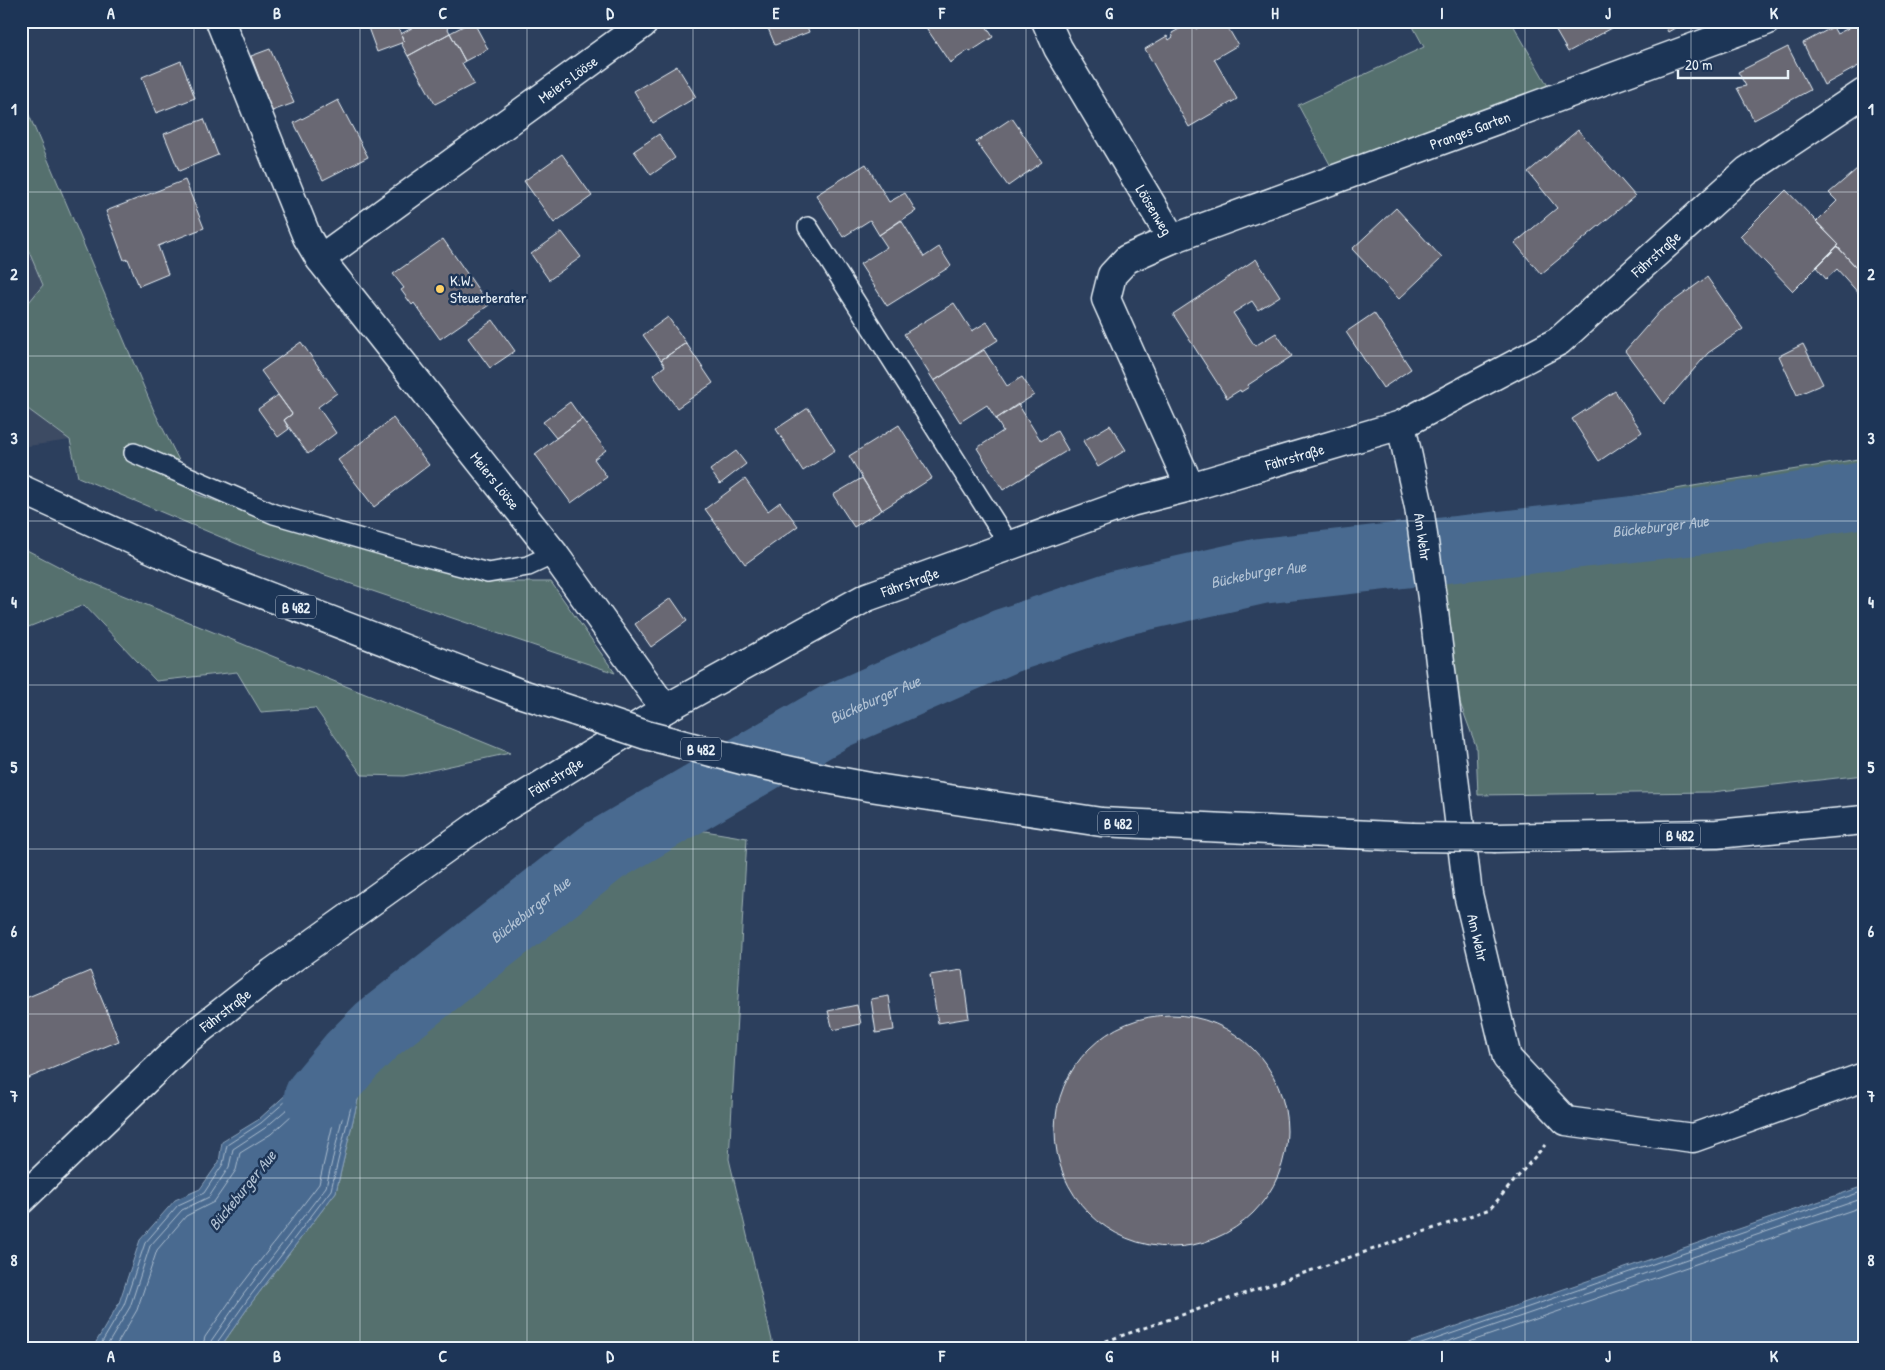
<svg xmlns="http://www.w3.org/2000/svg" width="1885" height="1370" font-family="'Patrick Hand',sans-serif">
<rect width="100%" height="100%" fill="#2c3f5d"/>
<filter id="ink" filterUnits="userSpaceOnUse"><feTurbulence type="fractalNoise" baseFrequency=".02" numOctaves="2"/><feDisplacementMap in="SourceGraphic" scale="10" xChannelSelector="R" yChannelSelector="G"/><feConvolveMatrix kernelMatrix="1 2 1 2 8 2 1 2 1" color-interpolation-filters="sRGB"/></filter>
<g filter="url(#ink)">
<path fill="#3e4b64" d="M21 233 43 285 21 312Z
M21 404 70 440 21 447Z"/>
<path fill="#54706e" stroke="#9eb0b3" d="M1410 21H1511L1548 86 1333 170 1298 105 1424 47Z
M21 96 154 411 196 494 277 523 495 582H551L615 673 254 551 78 477 70 440 21 404V312L43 285 21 233Z
M1864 458V775L1712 792 1478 795 1476 746 1399 538 1687 487Z
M21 547 83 579 510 753 404 776 362 775 315 708 261 712 237 672 156 681 84 605 21 630Z
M675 826 747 838 729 1159 774 1349H219L252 1302 336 1192 365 1070 461 975Z"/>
<path fill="#4a6b90" stroke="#89a1ba" d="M362 1015 378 1029 365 1070 336 1192 252 1302 219 1349H92L119 1303 140 1240 175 1200 200 1189 219 1162 222 1142 258 1120 301 1081Z
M1864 1186V1349H1392L1459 1325Z"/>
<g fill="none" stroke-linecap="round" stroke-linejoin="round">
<path stroke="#a9bbce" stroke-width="1" d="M98 1349 124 1305 145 1243 178 1205 204 1193 223 1164 227 1145 261 1123 304 1085 361 1023H364L372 1032 360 1069 331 1190 248 1299 216 1344V1349
M105 1349 130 1307 150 1246 182 1210 209 1197 229 1167 233 1149 265 1128 309 1090 359 1034H362L364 1036 354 1068 326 1187 243 1295 211 1341 209 1349
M114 1349 137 1310 157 1250 186 1216 214 1202 236 1170 240 1153 271 1134 314 1095 342 1064H345L346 1067 319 1184 237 1291 205 1337 202 1349
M1407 1349 1864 1191
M1426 1349 1864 1198
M1449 1349 1864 1206"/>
<path stroke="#4a6b90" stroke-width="66" id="s1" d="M317 1097 351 1056 378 1029 604 851 836 716 1006 641 1119 603 1261 571 1695 522 1864 495"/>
</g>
<path fill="#696773" stroke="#e8f1f8" d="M377 21H396L404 42 377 52 367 25Z
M424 21H444L450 33 408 56 401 43 404 42 401 34Z
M473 21 488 49 465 61 450 33Z
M729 21H756L732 30Z
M765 21H805L809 32 775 45Z
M925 21H983L993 37 970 52 969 50 950 63 923 23Z
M1206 21H1224L1238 45 1214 59 1237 99 1189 127 1145 49 1167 36 1169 40 1173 37 1172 33 1192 22 1196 29 1207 23Z
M1550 21H1608L1612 28 1568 52Z
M1662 21H1687L1668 32Z
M1862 21H1864V63L1824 85 1803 43 1833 27 1837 34Z
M450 33 465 61 462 63 474 84 435 104 408 56Z
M1788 47 1810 90 1754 120 1737 88 1746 86 1738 72Z
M270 49 294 103 272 111 251 56Z
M181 61 195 98 156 113 142 77Z
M677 66 696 97 653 123 634 91Z
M338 100 368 157 323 180 294 123Z
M1012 118 1042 162 1008 186 976 142Z
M204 119 218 155 179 171 164 134Z
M1578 130 1635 196 1541 274 1515 243 1557 208 1528 172Z
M659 134 675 158 651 175 634 151Z
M562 154 592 196 554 223 524 181Z
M1864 163V276L1837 246 1839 245 1816 222 1837 201 1829 193Z
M866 164 889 202 905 193 916 211 879 235 870 220 843 237 816 195Z
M185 180 204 228 158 246 168 274 139 286 128 259 124 260 106 211Z
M1786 190 1839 245 1793 291 1740 236Z
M1396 208 1442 258 1399 299 1352 249Z
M901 220 924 257 939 247 951 266 887 306 860 264 887 247 879 235Z
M562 232 581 257 549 280 531 254Z
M443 239 489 305 440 339 414 303 412 305 401 290 404 288 393 274Z
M1837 246 1864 276V294L1861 296 1837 269 1826 279 1816 267Z
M1256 259 1280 296 1258 310 1252 301 1233 313 1255 346 1276 333 1292 356 1248 385 1249 387 1241 392 1240 390 1227 398 1173 314Z
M21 263 26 276 21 278Z
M1707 277 1743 329 1708 353 1664 404 1625 351 1660 311Z
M954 303 972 331 987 322 998 340 934 381 904 334Z
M1374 313 1411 369 1383 388 1346 332Z
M668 317 686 343 661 360 643 335Z
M493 320 515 351 490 368 468 338Z
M301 342 337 393 318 407 336 433 308 454 284 420 292 414 261 371Z
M686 343 713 383 677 408 653 375 665 366 661 360Z
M1803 344 1823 384 1797 395 1779 356Z
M984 350 1007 386 1022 377 1034 395 996 419 987 405 960 422 934 381Z
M1615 391 1642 432 1599 461 1572 419Z
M278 395 292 414 284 420 289 429 278 437 258 409Z
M570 402 582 419 556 438 543 422Z
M1018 404 1041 441 1057 431 1068 450 1003 490 977 448 1003 431 996 419Z
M808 408 835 450 803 471 776 429Z
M393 418 429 465 374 507 338 460Z
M582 419 606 450 594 459 607 477 571 503 535 454Z
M899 425 932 478 882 510 849 456Z
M1110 425 1126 450 1098 467 1083 441Z
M736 451 746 464 720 484 710 470Z
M862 478 882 510 854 527 833 495Z
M745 479 768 511 780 502 798 526 745 564 705 509Z
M671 598 687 621 651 647 635 624Z
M962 970 969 1018 938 1023 930 975Z
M90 971 119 1041 21 1081V1000Z
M889 996 894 1030 876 1033 871 999Z
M857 1005 861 1024 833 1030 828 1011Z
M1055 1131a116 116 0 1 1 232 0a116 116 0 1 1-232 0Z"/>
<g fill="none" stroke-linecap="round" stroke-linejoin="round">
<defs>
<path id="lane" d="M808 227 1010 546
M134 453 274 514 393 548 488 573 528 566 554 554"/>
<g id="street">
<path id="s2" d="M220 21 307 237 320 259 554 554 665 709"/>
<path id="s3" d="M1046 21 1058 48 1172 239"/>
<path id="s4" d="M320 259 643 24 642 21"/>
<path id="s5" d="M1401 425 1419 507 1434 612 1468 894 1507 1058 1566 1121 1693 1138 1864 1077"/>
<path id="s6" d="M1190 487 1106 299 1112 275 1127 259 1172 239 1766 21"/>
<path id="s7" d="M21 1200 189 1038 273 972 488 818 665 709 867 597 1131 502 1190 487 1401 425 1559 341 1747 171 1864 93"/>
</g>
<path id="primary" d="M21 489 187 565 519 693 577 712
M827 779 870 787 1101 822 1412 837
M1496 838 1717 834 1864 820"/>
</defs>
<use href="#lane" stroke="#e8f1f8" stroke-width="22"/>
<use href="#street" stroke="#e8f1f8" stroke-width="31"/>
<use href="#primary" stroke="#e8f1f8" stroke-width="31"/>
<path stroke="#e8f1f8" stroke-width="3" stroke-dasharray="4 4" stroke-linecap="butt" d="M1083 1349 1490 1209 1545 1145"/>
<use href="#lane" stroke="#1d3557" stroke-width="19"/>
<use href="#street" stroke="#1d3557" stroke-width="28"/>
<use href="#primary" stroke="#1d3557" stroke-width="28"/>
<defs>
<path id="primary-bridge" d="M577 712 646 735 742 760 827 779
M1412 837 1496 838"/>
</defs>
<use href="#primary-bridge" stroke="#e8f1f8" stroke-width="31" stroke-linecap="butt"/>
<use href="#primary-bridge" stroke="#1d3557" stroke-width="28"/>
</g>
</g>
<path fill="none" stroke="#e8f1f8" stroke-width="1" stroke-opacity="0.55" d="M194 21V1349M360 21V1349M527 21V1349M693 21V1349M859 21V1349M1026 21V1349M1192 21V1349M1358 21V1349M1525 21V1349M1691 21V1349M21 192H1864M21 356H1864M21 521H1864M21 685H1864M21 849H1864M21 1014H1864M21 1178H1864"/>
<circle fill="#ffd166" stroke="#1d3557" stroke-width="2" cx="440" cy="289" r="5"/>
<g text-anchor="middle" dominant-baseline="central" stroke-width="5" stroke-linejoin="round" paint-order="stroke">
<g fill="#1d3557" stroke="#abb9c8" stroke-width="1">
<rect x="276" y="595.5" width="40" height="23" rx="4"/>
<rect x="681" y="737.5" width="40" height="23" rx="4"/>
<rect x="1098" y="811.5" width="40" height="23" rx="4"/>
<rect x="1660" y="823.5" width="40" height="23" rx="4"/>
</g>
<g font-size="14" font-weight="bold" fill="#e8f1f8">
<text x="296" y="607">B 482</text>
<text x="701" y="749">B 482</text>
<text x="1118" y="823">B 482</text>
<text x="1680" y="835">B 482</text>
</g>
<g font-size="15" fill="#e8f1f8" stroke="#1d3557">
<text stroke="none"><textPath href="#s4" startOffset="306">Meiers Lööse</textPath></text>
<text stroke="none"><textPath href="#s6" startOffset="619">Pranges Garten</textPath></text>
<text stroke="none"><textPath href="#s3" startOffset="218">Löösenweg</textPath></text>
<text stroke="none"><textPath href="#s7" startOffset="1914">Fährstraße</textPath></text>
<text stroke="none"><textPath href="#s7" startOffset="1494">Fährstraße</textPath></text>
<text stroke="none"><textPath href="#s2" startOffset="541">Meiers Lööse</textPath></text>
<text stroke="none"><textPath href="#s5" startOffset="114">Am Wehr</textPath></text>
<text stroke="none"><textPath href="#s7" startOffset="1089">Fährstraße</textPath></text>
<text stroke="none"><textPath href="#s7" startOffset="684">Fährstraße</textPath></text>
<text stroke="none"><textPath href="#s5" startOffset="519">Am Wehr</textPath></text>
<text stroke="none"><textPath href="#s7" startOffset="279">Fährstraße</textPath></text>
</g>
<g font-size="15" fill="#e8f1f8" stroke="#1d3557" text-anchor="start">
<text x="450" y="280">K.W.<tspan x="450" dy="17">Steuerberater</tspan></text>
</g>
<g font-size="16" font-style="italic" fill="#b1c2d4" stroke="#1d3557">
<text stroke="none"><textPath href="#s1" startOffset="1500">Bückeburger Aue</textPath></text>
<text stroke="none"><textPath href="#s1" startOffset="1095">Bückeburger Aue</textPath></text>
<text stroke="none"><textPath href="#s1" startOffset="690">Bückeburger Aue</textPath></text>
<text stroke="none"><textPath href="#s1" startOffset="285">Bückeburger Aue</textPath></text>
<text transform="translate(242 1190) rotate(-51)">Bückeburger Aue</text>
</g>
</g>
<rect width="1885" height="1370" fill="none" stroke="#1d3557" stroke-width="55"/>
<path d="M1678 70v8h110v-8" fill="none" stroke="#e8f1f8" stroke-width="2.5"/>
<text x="1685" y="70" font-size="15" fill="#e8f1f8" stroke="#1d3557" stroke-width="4" paint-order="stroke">20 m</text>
<rect x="28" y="28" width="1830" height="1314" fill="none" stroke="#e8f1f8" stroke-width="2"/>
<g font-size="16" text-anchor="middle" font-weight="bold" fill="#e8f1f8">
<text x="111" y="19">A</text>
<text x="277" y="19">B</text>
<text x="443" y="19">C</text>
<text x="610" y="19">D</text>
<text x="776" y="19">E</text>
<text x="942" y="19">F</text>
<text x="1109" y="19">G</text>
<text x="1275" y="19">H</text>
<text x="1442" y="19">I</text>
<text x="1608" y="19">J</text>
<text x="1774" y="19">K</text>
<text x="14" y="115">1</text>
<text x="1871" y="115">1</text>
<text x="14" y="280">2</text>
<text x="1871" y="280">2</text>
<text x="14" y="444">3</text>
<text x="1871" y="444">3</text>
<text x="14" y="608">4</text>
<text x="1871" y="608">4</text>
<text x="14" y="773">5</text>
<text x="1871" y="773">5</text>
<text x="14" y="937">6</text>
<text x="1871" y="937">6</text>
<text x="14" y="1102">7</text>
<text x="1871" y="1102">7</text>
<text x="14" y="1266">8</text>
<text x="1871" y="1266">8</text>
<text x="111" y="1362">A</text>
<text x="277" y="1362">B</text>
<text x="443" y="1362">C</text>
<text x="610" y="1362">D</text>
<text x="776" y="1362">E</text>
<text x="942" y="1362">F</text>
<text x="1109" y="1362">G</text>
<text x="1275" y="1362">H</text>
<text x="1442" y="1362">I</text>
<text x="1608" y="1362">J</text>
<text x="1774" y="1362">K</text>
</g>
</svg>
